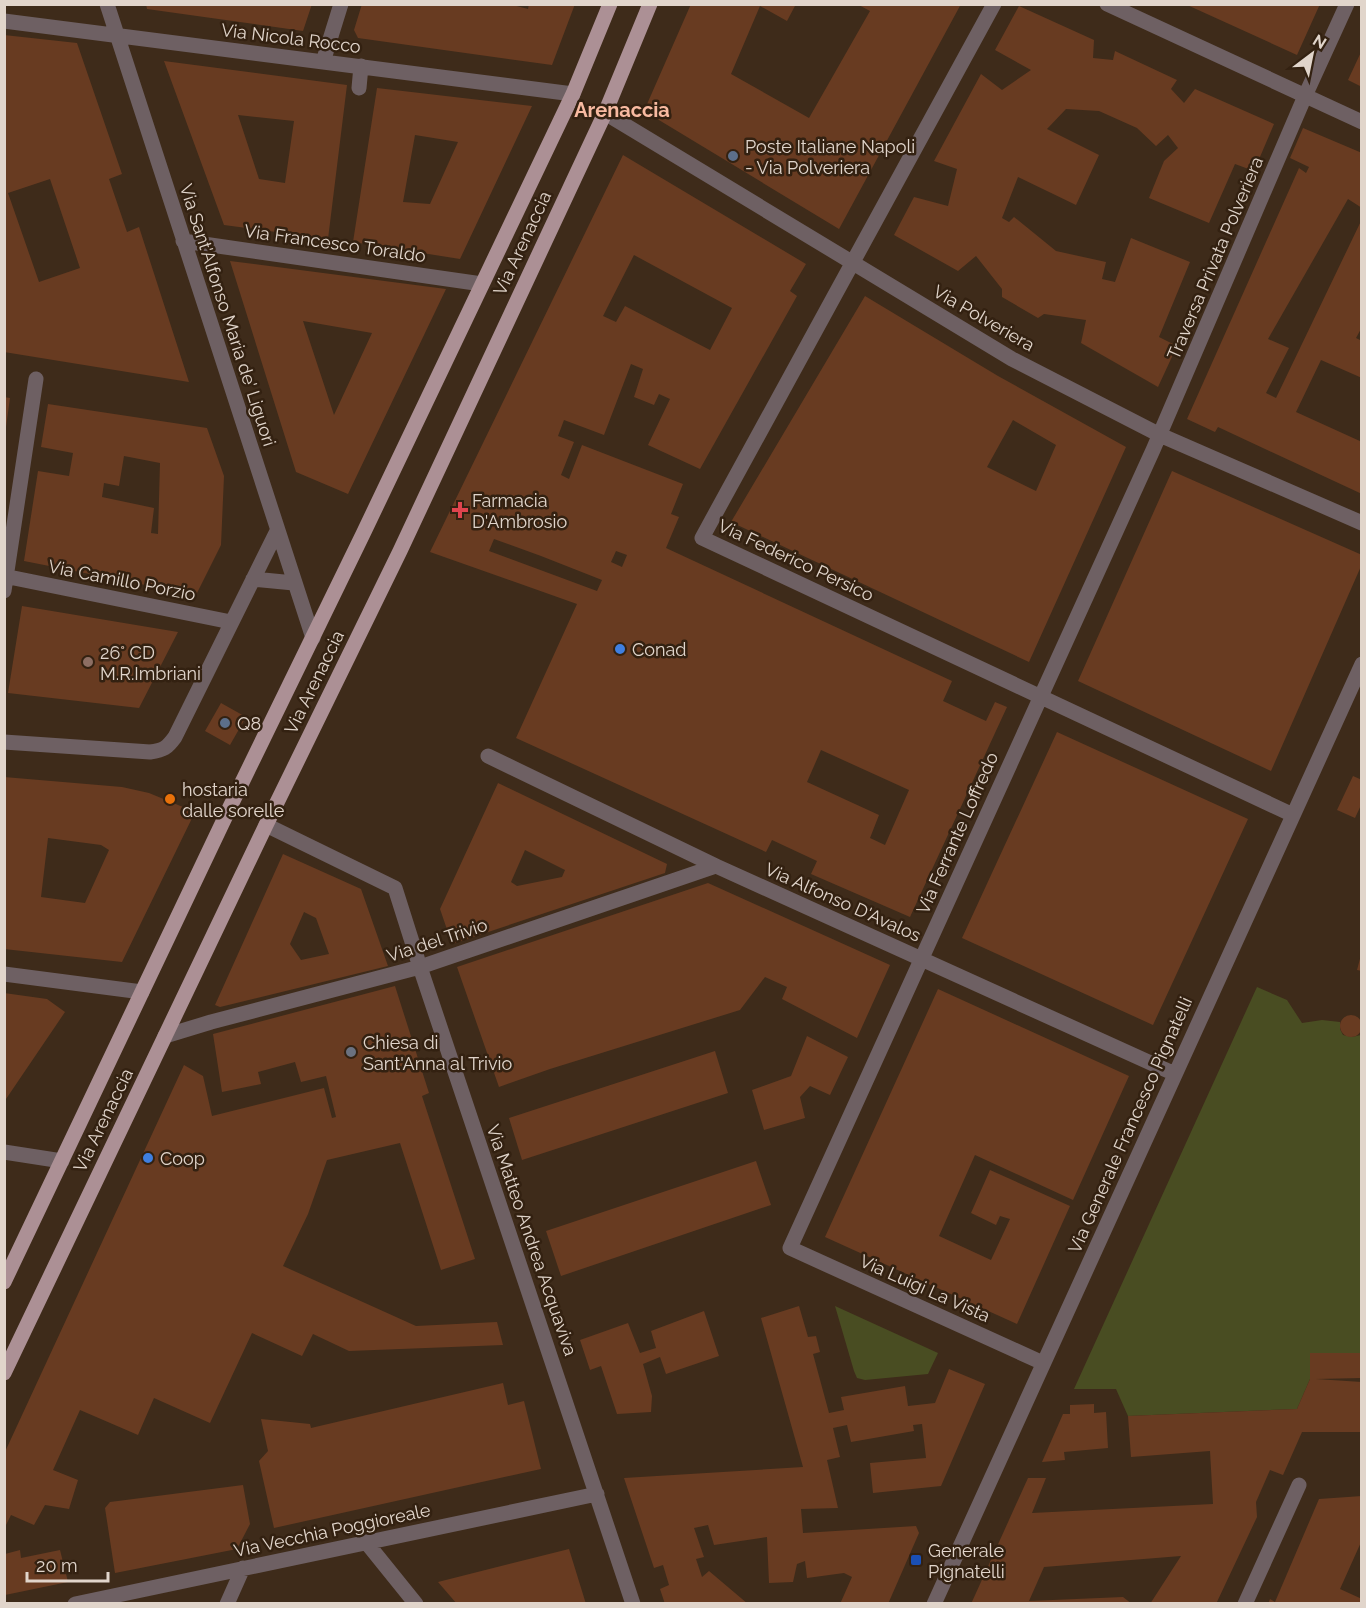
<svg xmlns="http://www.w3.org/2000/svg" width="1366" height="1608" font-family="Raleway,sans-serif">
<rect width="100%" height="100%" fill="#3e2b1a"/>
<path fill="#494d22" d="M1257 987 1287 1000 1302 1023 1322 1020 1340 1022V1029L1343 1035 1352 1037 1361 1035V1353H1310V1379L1297 1409 1128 1416 1116 1389H1074Z
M835 1306 938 1353 928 1374 865 1380 857 1378 854 1371Z"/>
<path fill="#683b21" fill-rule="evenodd" d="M146 4H312L303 31 147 9Z
M362 4H509L528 9 529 4H575L552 65 358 38 354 30Z
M691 4H796L787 21 760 6 731 74 809 118 870 11 857 4H961L839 229 644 111Z
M1185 4 1269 5 1320 4 1297 55Z
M1019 6 1094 40 1093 58 1113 60 1115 51 1177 80 1171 89 1184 103 1195 89 1274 124 1254 171 1235 164 1209 223 1149 198 1164 161 1178 148 1168 135 1156 146 1137 128 1099 111 1066 109 1047 129 1099 155 1076 205 1018 177 1002 218 1009 222 1014 217 1056 251 1106 262 1102 279 1115 282 1131 238 1190 262 1159 337 1177 346 1158 387 1081 343 1086 320 1044 314 1038 318 1002 297V289L976 256 958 271 894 235 914 197 948 206 957 169 934 161 981 74 1002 90 1031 70 995 50Z
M4 35 77 43 122 174 109 179 127 232 139 227 189 382 4 352ZM50 179 80 268 39 282 8 193Z
M1362 50V87L1348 80Z
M164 61 347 85 328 239 224 225ZM238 115 294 121 285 183 259 179Z
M377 88 532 106 460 259 353 242ZM415 135 458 142 430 204 403 202Z
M1303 128 1362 153V208L1348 199 1268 339 1289 348 1266 393 1276 398 1362 219V327L1356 338 1362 341V378L1321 360 1296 412 1362 442V494L1218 427 1215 432 1187 419 1299 168 1306 173 1309 167 1290 158Z
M623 155 806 264 790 291 797 296 700 469 648 445 670 399 659 394 654 405 634 397 643 369 631 364 604 435 564 420 558 436 574 442 561 475 569 479 582 445 683 484 671 514 679 517 666 548 952 681 943 701 986 721 995 702 1007 707 910 917 811 874 817 861 772 840 766 852 516 738 577 604 430 552ZM634 255 732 308 710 350 625 306 616 322 603 316ZM494 539 541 556 602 580 597 591 489 551ZM616 551 627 555 622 567 611 562ZM821 750 909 790 885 845 870 838 879 815 807 782Z
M230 261 446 289 348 494 296 472ZM303 321 372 333 334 415Z
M865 296 998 376 1126 447 1029 662 731 522ZM1013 420 1056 445 1036 491 987 467Z
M4 397 10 398 6 427H4Z
M48 404 207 428 224 476 221 545 196 595 24 561 38 471 69 476 73 453 41 447ZM124 456 160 463 158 534 151 533 154 508 102 497 104 483 119 486Z
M1172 471 1362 555V564L1271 771 1078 681Z
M22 606 178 632 139 708 8 693Z
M221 703 246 717 230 745 205 731Z
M1057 732 1248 819 1153 1025 962 938Z
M1353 776 1362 780V803L1355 818 1337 810Z
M4 777 122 787 149 793 195 812 122 962 4 949ZM48 838 101 845 109 850 85 903 41 897Z
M498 783 667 864 665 873 452 944 440 909ZM525 850 565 870 562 877 517 886 511 882Z
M283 854 361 889 388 966 220 1007 215 1005ZM304 912 316 918 329 954 301 960 290 944Z
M708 883 890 965 857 1038 782 999 787 987 765 977 740 1010 550 1069 499 1087 457 967Z
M1361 955 1362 956V971L1357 970Z
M395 986 429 1093 422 1096 475 1259 441 1270 400 1143 327 1160 308 1214 283 1266 416 1326 497 1322 503 1345 349 1351 313 1334 302 1356 252 1333 210 1423 154 1398 138 1435 80 1410 53 1470 78 1480 69 1509 45 1505 34 1525 11 1515 4 1529V1454L184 1065 203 1076 212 1116 324 1088 332 1118 336 1117 326 1076 301 1082 295 1062 258 1072 261 1084 222 1092 213 1034Z
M938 989 1129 1076 1073 1200 975 1155 939 1236 991 1260 1010 1219 1000 1216 996 1225 971 1213 990 1170 1070 1206 1017 1324 825 1237Z
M4 993 47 999 65 1012 4 1102Z
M1340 1026a11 11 0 1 1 22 0a11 11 0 1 1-22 0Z
M807 1036 848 1057 830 1095 810 1086 800 1097 805 1118 764 1130 752 1090 791 1076Z
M715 1051 728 1093 522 1160 509 1118Z
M756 1161 771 1205 561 1276 546 1231Z
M799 1306 808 1337 816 1336 820 1352 813 1354 829 1413 844 1410 841 1397 905 1386 908 1406 935 1403 949 1369 985 1384 941 1486 873 1493 870 1463 926 1458 922 1424 913 1425 914 1431 851 1442 847 1425 833 1428 840 1457 827 1460 838 1508 801 1509 803 1533 916 1526 919 1533 888 1604H840L852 1577 844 1573 807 1578 805 1561 797 1564 793 1582 769 1583 767 1537 714 1545 708 1525 694 1528 704 1557 696 1559 702 1577 709 1571 748 1604H665L660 1589 669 1585 663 1565 654 1568 624 1478 803 1467 761 1318Z
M704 1311 719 1356 666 1374 660 1357 643 1364 652 1396 651 1412 617 1414 601 1366 590 1370 580 1340 628 1323 640 1353 656 1348 651 1331Z
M1310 1353H1362V1378L1316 1379 1362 1382V1432H1302L1283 1475 1270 1470 1256 1502 1257 1517 1216 1604H1150L1181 1556 1044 1567 1029 1601 1123 1597 1132 1604H971L1028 1478H1046L1032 1513 1213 1504 1210 1451 1131 1457 1128 1416 1297 1409 1310 1379Z
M503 1383 508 1405 524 1401 541 1469 274 1528 259 1461 268 1451 261 1419 310 1424 311 1428Z
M1094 1404V1413L1106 1412 1108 1448 1064 1452 1065 1460 1042 1462 1063 1414H1070V1405Z
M243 1485 250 1524 237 1549 115 1573 105 1508 110 1502Z
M1362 1496V1540L1340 1589 1362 1599V1604H1268L1270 1599 1275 1602 1319 1499Z
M569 1549 586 1604H457L438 1582Z
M20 1550 21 1558 60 1550 68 1582 5 1595V1554Z"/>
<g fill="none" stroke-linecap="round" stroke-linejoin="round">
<path stroke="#6e6063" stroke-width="15" d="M107 4 313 638
M994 4 702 538 1293 815
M1107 4 1362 122
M4 21 573 94
M323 62 341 4
M359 88 361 66
M605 113 1012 359 1160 435 1362 523
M183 241 482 284
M4 576 231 622
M253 579 294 583
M4 591 36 379
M4 742 150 752C164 750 167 748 175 737L277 531
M488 756 716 866 1175 1074
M266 825 395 888 420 967 633 1604
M4 974 142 992
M165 1036 211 1022 420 967 716 866
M4 1152 62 1161
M1043 1363 790 1248 1153 450 1305 96 1347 4
M366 1542 416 1604
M75 1604 597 1494
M227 1604 243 1568
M934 1604 1362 664
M1245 1604 1299 1485"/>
<path stroke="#ac9095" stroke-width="15" d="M4 1282 230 807 363 534 573 94 610 4
M4 1373 266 825 400 551 605 113 650 4"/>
</g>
<g fill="#5c6f8a" stroke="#332111" stroke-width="2">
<circle cx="733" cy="156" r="6"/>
<circle cx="225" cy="723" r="6"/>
</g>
<path fill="#e0444e" stroke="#332111" stroke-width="2" d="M457 501h6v6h6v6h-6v6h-6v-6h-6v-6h6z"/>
<g fill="#3f7fe0" stroke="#332111" stroke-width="2">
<circle cx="620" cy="649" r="6"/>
<circle cx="148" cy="1158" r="6"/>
</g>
<circle fill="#8d6e63" stroke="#332111" stroke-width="2" cx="88" cy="662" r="6"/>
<circle fill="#e8710a" stroke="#332111" stroke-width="2" cx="170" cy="799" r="6"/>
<circle fill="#6b7280" stroke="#332111" stroke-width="2" cx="351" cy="1052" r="6"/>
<rect fill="#1a4fb4" stroke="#332111" stroke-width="2" x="910" y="1554" width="12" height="12" rx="3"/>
<g text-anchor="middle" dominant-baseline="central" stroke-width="5" stroke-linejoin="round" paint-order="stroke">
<g font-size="18" fill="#e1d5cb" stroke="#332111">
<text transform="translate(291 38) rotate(7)">Via Nicola Rocco</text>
<text transform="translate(335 243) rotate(8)">Via Francesco Toraldo</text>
<text transform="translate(522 243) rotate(-65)">Via Arenaccia</text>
<text transform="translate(1215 258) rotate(-67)">Traversa Privata Polveriera</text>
<text transform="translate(228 315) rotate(72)">Via Sant'Alfonso Maria de' Liguori</text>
<text transform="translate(984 318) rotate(30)">Via Polveriera</text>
<text transform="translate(796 560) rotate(25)">Via Federico Persico</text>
<text transform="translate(122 580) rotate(11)">Via Camillo Porzio</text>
<text transform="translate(314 682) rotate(-64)">Via Arenaccia</text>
<text transform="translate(957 833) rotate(-66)">Via Ferrante Loffredo</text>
<text transform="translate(843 902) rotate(24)">Via Alfonso D'Avalos</text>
<text transform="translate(437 940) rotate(-18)">Via del Trivio</text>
<text transform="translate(103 1120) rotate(-64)">Via Arenaccia</text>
<text transform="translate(1130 1125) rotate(-66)">Via Generale Francesco Pignatelli</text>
<text transform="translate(532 1240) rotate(71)">Via Matteo Andrea Acquaviva</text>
<text transform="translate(925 1288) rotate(24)">Via Luigi La Vista</text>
<text transform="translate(332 1530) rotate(-12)">Via Vecchia Poggioreale</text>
</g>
<g font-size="18" fill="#e1d5cb" stroke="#332111" text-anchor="start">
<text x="745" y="146">Poste Italiane Napoli<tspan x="745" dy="21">- Via Polveriera</tspan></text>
<text x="472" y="500">Farmacia<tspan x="472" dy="21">D'Ambrosio</tspan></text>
<text x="632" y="649">Conad</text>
<text x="100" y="652">26° CD<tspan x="100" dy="21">M.R.Imbriani</tspan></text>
<text x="237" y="723">Q8</text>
<text x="182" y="789">hostaria<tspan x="182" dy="21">dalle sorelle</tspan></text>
<text x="363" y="1042">Chiesa di<tspan x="363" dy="21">Sant'Anna al Trivio</tspan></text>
<text x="160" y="1158">Coop</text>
<text x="928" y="1550">Generale<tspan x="928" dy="21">Pignatelli</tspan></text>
</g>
<g font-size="20" font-weight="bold" fill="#f8baa1" stroke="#332111">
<text x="622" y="110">Arenaccia</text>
</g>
</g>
<rect width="1366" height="1608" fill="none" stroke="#e1d5cb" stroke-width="12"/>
<g transform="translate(1312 54) rotate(32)" stroke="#332111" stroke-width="4.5" paint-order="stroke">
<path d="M0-4.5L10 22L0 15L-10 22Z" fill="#e1d5cb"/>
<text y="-9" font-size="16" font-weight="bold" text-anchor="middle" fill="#e1d5cb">N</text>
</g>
<path d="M27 1572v9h81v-9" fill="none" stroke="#e1d5cb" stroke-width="3"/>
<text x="36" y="1572" font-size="18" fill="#e1d5cb" stroke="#332111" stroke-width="4.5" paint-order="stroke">20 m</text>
</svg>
